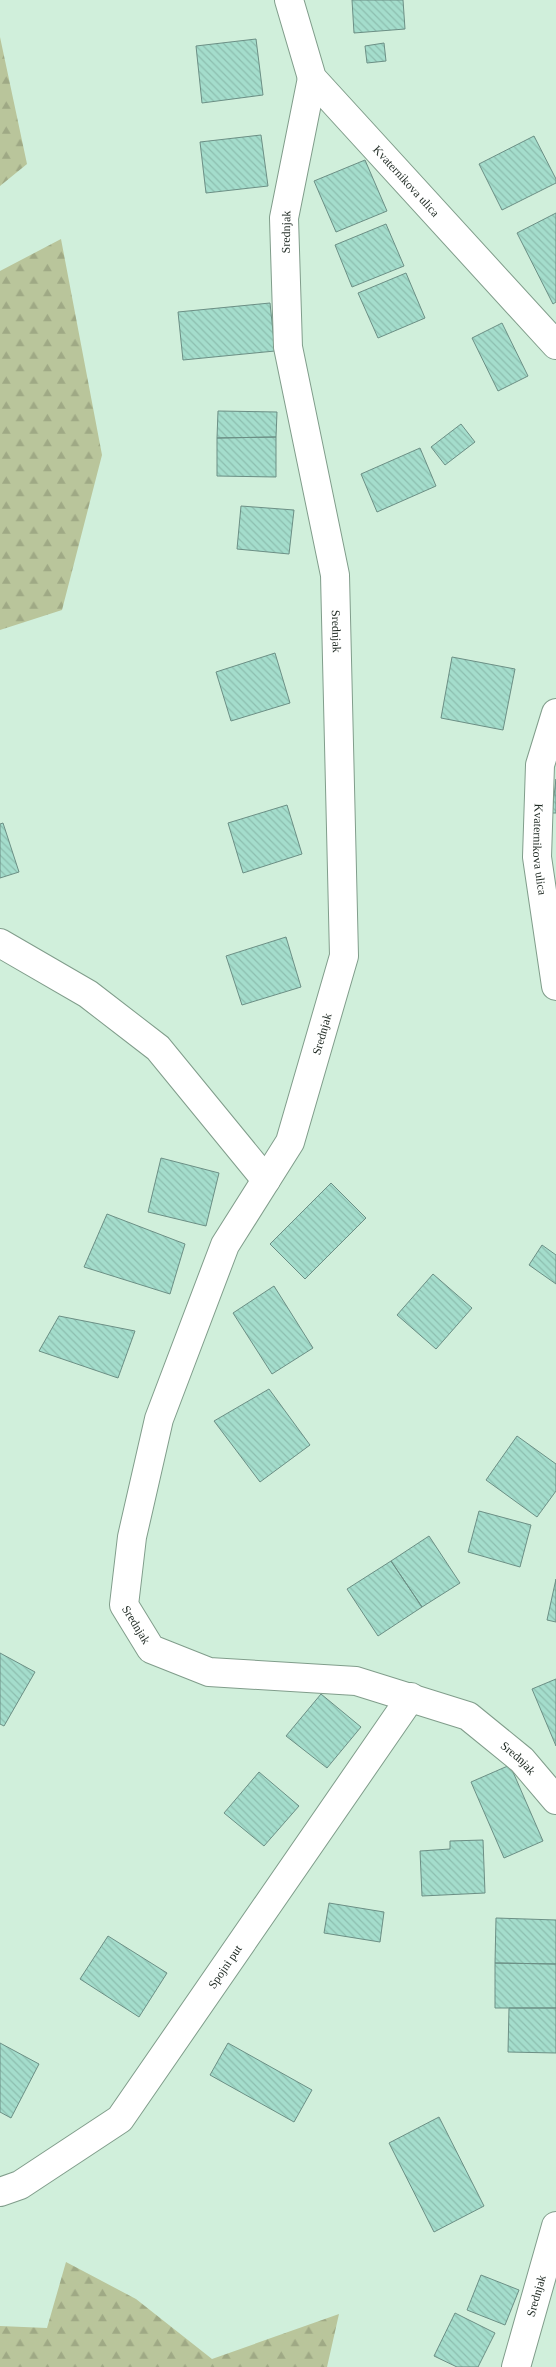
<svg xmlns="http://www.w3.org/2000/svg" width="556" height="2367" font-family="'Times New Roman',serif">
<defs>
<pattern id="forest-firs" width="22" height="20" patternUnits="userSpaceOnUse" patternTransform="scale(1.25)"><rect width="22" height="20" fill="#b9c59b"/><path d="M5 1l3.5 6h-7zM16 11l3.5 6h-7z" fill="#9fa985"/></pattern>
<pattern id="building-back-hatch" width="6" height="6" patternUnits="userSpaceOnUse" patternTransform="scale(1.25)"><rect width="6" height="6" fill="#a4ddcc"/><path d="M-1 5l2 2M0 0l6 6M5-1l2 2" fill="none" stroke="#8dbeaf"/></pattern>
</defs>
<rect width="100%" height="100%" fill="#d0efdb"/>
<path fill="url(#forest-firs)" d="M0 37 27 164 0 186Z
M61 239 102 455 62 610 0 630V271Z
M66 2262 136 2299 212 2359 339 2314 327 2367H0V2326L47 2328Z"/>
<path fill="url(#building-back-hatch)" stroke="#6c8f85" d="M352 0H403L405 29 354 33Z
M256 39 263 95 202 103 196 46Z
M384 43 386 61 367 63 365 46Z
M261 135 268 186 206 193 200 142Z
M534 136 556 179V183L502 210 479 164Z
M365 160 387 211 336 232 314 181Z
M556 213V302L553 304 517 233Z
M386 224 404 266 352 287 335 245Z
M406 273 425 318 378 338 358 293Z
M270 303 275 351 183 360 178 312Z
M502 323 528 376 498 391 472 338Z
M218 411 277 412 276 437 217 438Z
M461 424 475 442 445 465 431 447Z
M276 437V477L217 476V438Z
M420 448 436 486 377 512 361 474Z
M241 506 294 510 289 554 237 549Z
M275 653 290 703 231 721 216 672Z
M452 657 515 669 503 730 441 718Z
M556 779V813H552Z
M287 805 302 854 243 873 228 823Z
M3 823 19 872 0 878V824Z
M286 937 301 987 242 1005 226 956Z
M161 1158 219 1173 206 1226 148 1212Z
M331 1183 366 1218 305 1279 270 1244Z
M107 1214 185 1244 170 1294 84 1267Z
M542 1245 556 1255V1284L529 1265Z
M433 1274 472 1308 436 1349 397 1315Z
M274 1286 313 1348 272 1374 233 1313Z
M59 1316 135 1331 118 1378 39 1351Z
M269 1389 310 1445 260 1482 214 1421Z
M517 1436 556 1464V1491L537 1517 486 1480Z
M479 1511 531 1525 520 1567 468 1552Z
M429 1536 460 1583 422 1607 391 1561Z
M391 1561 422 1607 378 1636 347 1589Z
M556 1579V1622L547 1620Z
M0 1653 35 1672 4 1726 0 1724Z
M556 1679V1746L532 1689Z
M321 1694 361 1727 327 1768 286 1736Z
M510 1765 543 1841 504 1858 471 1782Z
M259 1772 299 1806 264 1846 224 1813Z
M483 1840 485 1893 422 1896 420 1851 450 1849V1841Z
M329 1903 384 1912 380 1942 324 1933Z
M496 1918 556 1920V1964L495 1963Z
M108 1936 167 1973 139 2017 80 1979Z
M495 1963 556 1964V2008H495Z
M509 2008H556V2053L508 2052Z
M0 2043 39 2064 11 2118 0 2112Z
M228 2043 312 2090 294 2122 210 2075Z
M439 2117 484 2206 434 2232 389 2143Z
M481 2275 519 2290 505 2325 467 2310Z
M455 2313 495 2333 478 2367H457L434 2356Z"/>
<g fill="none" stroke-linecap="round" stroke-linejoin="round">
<defs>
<g id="minor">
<path id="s1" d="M312 78 284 218 288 347 335 575 344 956 290 1142 225 1245 159 1419 132 1537 124 1605 151 1649 209 1672 356 1681 468 1716 522 1760 556 1800"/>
<path d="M0 943 88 994 158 1048 266 1180"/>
<path id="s2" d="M0 2192 20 2185 120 2119 411 1697"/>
<path id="s3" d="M516 2367 556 2226"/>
</g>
<g id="tertiary">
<path id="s4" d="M289 0 312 78 556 345"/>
<path id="s5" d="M556 713 540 765 537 857 556 986"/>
</g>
</defs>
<use href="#minor" stroke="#809d8b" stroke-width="30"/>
<use href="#tertiary" stroke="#809d8b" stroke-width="30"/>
<use href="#minor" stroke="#fff" stroke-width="28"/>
<use href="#tertiary" stroke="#fff" stroke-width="28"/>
</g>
<g text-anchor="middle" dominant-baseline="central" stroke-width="5" stroke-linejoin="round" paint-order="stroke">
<g font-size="12" fill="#1f2a23" stroke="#fff">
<text stroke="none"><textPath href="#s4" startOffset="221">Kvaternikova ulica</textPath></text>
<text transform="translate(286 232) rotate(-89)">Srednjak</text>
<text stroke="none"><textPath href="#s1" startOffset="561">Srednjak</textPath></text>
<text stroke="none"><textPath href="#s5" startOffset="139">Kvaternikova ulica</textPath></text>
<text transform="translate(322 1034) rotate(-74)">Srednjak</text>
<text stroke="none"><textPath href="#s1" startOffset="1600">Srednjak</textPath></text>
<text stroke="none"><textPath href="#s1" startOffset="2021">Srednjak</textPath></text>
<text stroke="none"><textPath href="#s2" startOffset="326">Spojni put</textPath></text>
<text stroke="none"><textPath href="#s3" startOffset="74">Srednjak</textPath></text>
</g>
</g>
</svg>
